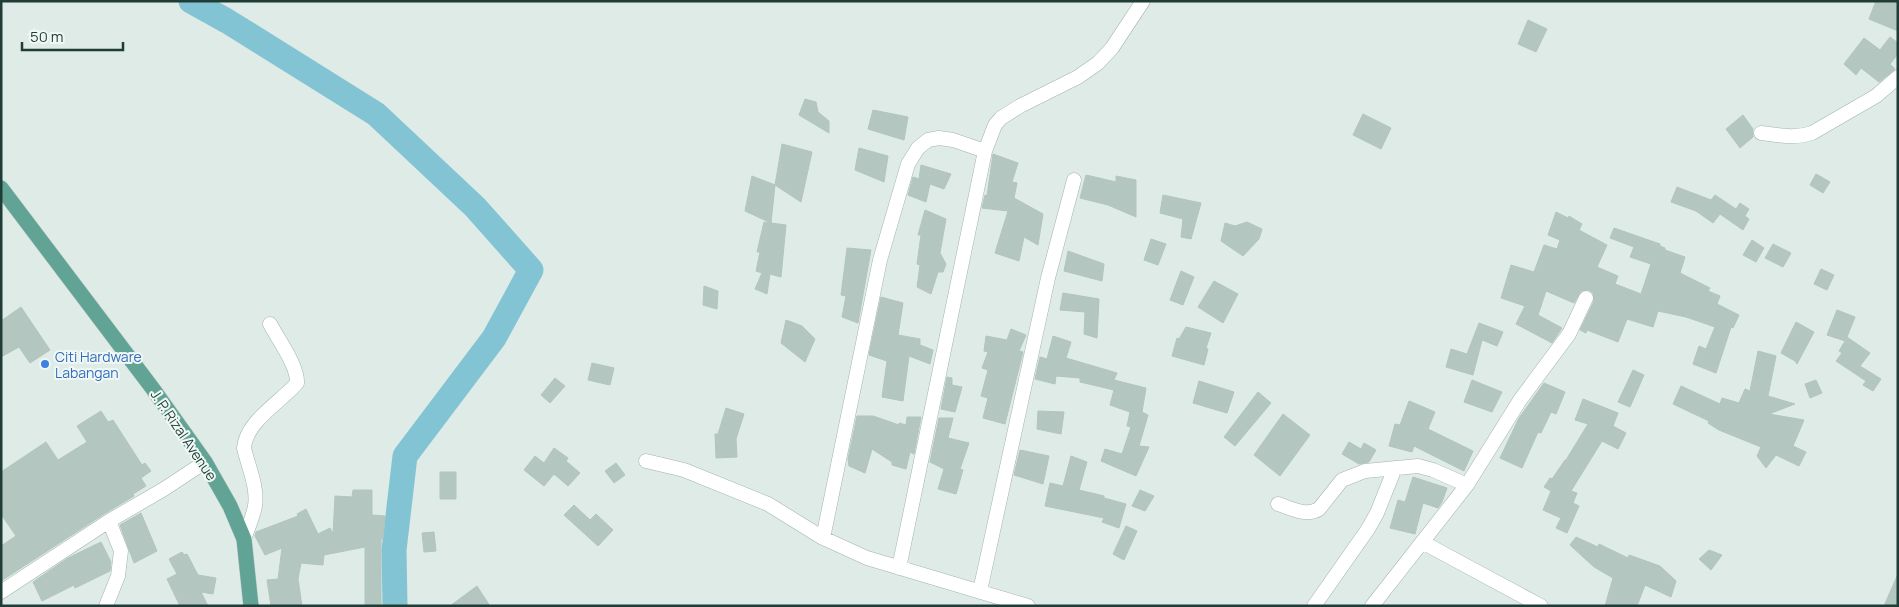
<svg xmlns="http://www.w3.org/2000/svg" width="1899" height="607" font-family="Manrope,sans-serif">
<rect width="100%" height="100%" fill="#dfebe7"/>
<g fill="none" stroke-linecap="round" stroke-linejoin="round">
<path stroke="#83c4d4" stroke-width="25" d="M191 1 227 21 376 114 475 207 531 270 494 338 405 456 394 550 395 606"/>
</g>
<path fill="#b4c6c0" stroke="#b1c5be" d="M1876 1H1898V31L1869 19Z
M1528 20 1547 29 1536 52 1518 44Z
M1890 37 1898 43V54L1890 64 1895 69 1879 82 1861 68 1856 75 1844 64 1864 38 1880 50Z
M805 99 816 102 818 112 829 121V133L799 115Z
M873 110 908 117 904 140 868 129Z
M1363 114 1391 128 1381 149 1353 135Z
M1743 115 1753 129V137L1740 148 1726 129Z
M782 144 812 152 801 202 775 185Z
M859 148 888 156 884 182 855 170Z
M993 154 1018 163 1012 182 1017 183 1014 198 1043 214 1038 245 1024 237 1019 261 995 253 1008 211 982 208 985 195 987 196Z
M921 165 951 174 944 189 930 184 926 202 908 195 913 177 919 179Z
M1816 174 1830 182 1823 193 1810 185Z
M1086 175 1116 182V176L1136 180V217L1108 205 1080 198Z
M752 176 775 185 771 223 745 211Z
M1677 187 1711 200 1715 195 1736 209 1740 203 1749 209 1745 216 1749 219 1743 230 1720 214 1713 223 1696 211 1671 202Z
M1163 195 1201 203 1191 239 1181 237 1183 219 1160 213Z
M925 210 946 219 940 253 946 264 943 272H938L931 294 917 287 920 265 917 264 921 235H918Z
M1556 212 1568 218 1569 216 1582 224 1579 230 1607 245 1597 267 1618 276 1615 284 1641 294 1651 264 1630 257 1634 247 1610 238 1614 228 1660 244V246L1665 248V250L1685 257 1680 273 1710 288 1708 291 1720 296 1717 304 1739 315 1733 328 1731 327 1716 373 1693 364 1699 346 1706 349 1715 327 1686 317 1658 311 1653 327 1627 319 1618 342 1587 330 1586 333 1580 330 1594 301 1593 293 1589 290 1581 291 1574 303 1546 291 1538 315 1562 328 1552 343 1516 324 1525 306 1501 298 1511 265 1534 272 1544 245 1557 249 1560 240 1548 235Z
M764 222 786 225 781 277 770 274 767 294 755 289 762 273 756 271 760 252H757Z
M1247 222 1262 229 1259 239 1243 256 1221 241 1225 223 1235 226Z
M1151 239 1166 244 1158 265 1144 260Z
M1752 240 1764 248 1756 262 1743 255Z
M1773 244 1791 253 1783 267 1765 258Z
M847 248 871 250 858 323 842 317 846 296 841 295Z
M1068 251 1104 264 1102 281 1064 271Z
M1821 269 1834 275 1827 290 1814 284Z
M1181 271 1194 277 1183 305 1170 300Z
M1214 281 1238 294 1223 323 1198 307Z
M704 286 718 291 717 309 703 305Z
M1063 293 1099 299 1097 338 1084 334 1085 312 1060 310Z
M881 297 903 303 898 335 920 339V345L933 350 930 364 909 356 903 401 882 397 887 361 869 355Z
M21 307 50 350 30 363 19 347 1 357V321Z
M1837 310 1855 317 1847 337 1870 353 1860 366 1881 379 1873 391 1863 385 1866 381 1836 361 1842 353 1839 351 1845 341 1827 335Z
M786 320 802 326 815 339 805 362 781 343Z
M1796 322 1814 332 1797 364 1795 361 1781 353Z
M1479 323 1503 332 1497 346 1482 340 1473 375 1446 367 1451 349 1467 354Z
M1186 327 1211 333 1206 348 1208 349 1204 365 1172 356 1177 338 1179 339Z
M1011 329 1026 335 1019 351 1023 352 1005 424 983 418 988 398 981 396 988 370 982 368 988 352 984 351 986 336 1007 340Z
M1053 336 1071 342 1066 358 1117 373 1114 380 1146 388 1142 412 1148 415 1139 446 1149 447 1136 476 1101 461 1105 449 1122 454 1131 427 1127 426 1130 412 1110 405 1114 390 1080 382V378L1056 376 1055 384 1035 379 1040 357 1047 359Z
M1758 351 1776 356 1768 396 1795 404 1769 414 1804 420 1793 446 1806 452 1799 466 1776 455 1766 468 1757 456 1761 447 1719 430 1708 423 1709 421 1673 404 1681 386 1720 404 1722 398 1739 403 1745 389 1750 391Z
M592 363 614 368 610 385 588 380Z
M1633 370 1644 375 1630 407 1618 402Z
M947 377 952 378V385L962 387 955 412 941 409Z
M555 378 565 386 550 403 541 395Z
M1472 380 1502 392 1492 412 1464 402Z
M1816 380 1822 393 1810 398 1805 384Z
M1199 381 1234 392 1227 413 1193 403Z
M1544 383 1565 392 1556 414 1551 412 1541 433 1538 432 1522 468 1500 458 1519 418Z
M1258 392 1271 403 1235 446 1224 437Z
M1583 399 1618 413 1613 426 1626 433 1618 449 1602 441 1571 491 1577 493 1573 503 1579 506 1567 533 1556 528 1561 518 1543 510 1551 491 1544 487 1550 478 1552 479 1565 460H1566L1588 424 1575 420Z
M1409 401 1435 412 1428 429 1473 451 1464 471 1414 446 1412 452 1389 446 1395 424 1400 425Z
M726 408 744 414 736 439 737 457 716 458 715 434H718Z
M101 411 108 422 113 420 142 465 145 463 151 471 141 478 146 486 133 494 134 496 104 514 1 581V546L16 536 1 514V472L46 442 58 460 87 442 77 426Z
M1038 411 1064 412 1061 434 1037 429Z
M1283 414 1310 435 1280 476 1254 455Z
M857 416H873L899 425V423L906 425 907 417H921L914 454 910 452 906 469 892 465V462L872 449 865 473 849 466 848 459Z
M939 418H953L948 438 969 443 960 469 963 470 956 494 938 489 944 469 930 462Z
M1349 442 1361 449 1364 443 1376 450 1369 462 1359 464 1342 454Z
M554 448 568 458 566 461 580 473 568 486 554 474 544 486 524 470 535 456 544 463Z
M1020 450 1049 456 1043 484 1014 475Z
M1071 456 1087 462 1079 490 1104 496V498L1126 504 1119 528 1102 522 1104 518 1045 506 1050 483 1063 486Z
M616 463 625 475 614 483 605 471Z
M440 472H456V499H440Z
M1413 477 1447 488 1442 502 1438 508 1423 503 1415 534 1390 528 1398 500 1405 502Z
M353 490H372V515L385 516 383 539H381V606H365V547L324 555 323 565 301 563 298 579 302 606H271L267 580 278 579 282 548 265 555 255 536 256 532 298 516 297 514 306 509 318 534 330 528 333 534 335 496 352 497Z
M1140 490 1154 496 1145 511 1132 506Z
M574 505 590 520 596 514 613 530 598 546 564 515Z
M141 513 157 551 134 563 120 525Z
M1126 526 1137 531 1124 560 1113 554Z
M434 532 436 551 424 552 422 533Z
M1576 537 1598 547 1599 544 1628 558 1629 555 1660 566 1676 581 1671 597 1645 585 1637 606H1605L1613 578 1594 567 1570 545Z
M101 542 111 562 110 571 75 588 74 585 42 601 33 582 68 558Z
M1709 550 1722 555 1711 570 1699 559Z
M182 552 184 555 187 554 198 575 216 578 213 594 201 592 208 606H180L167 579 177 574 169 559Z
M1898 574V606H1884Z
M477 586 490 606H450Z"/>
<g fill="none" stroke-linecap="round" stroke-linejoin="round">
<defs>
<path id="minor" d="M1761 133C1779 135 1794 139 1812 133L1876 96 1898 77
M646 461 684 470 768 504 823 538 867 558 1028 606
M1278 504C1291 508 1306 517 1319 509L1342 480 1365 471 1418 466 1433 470 1467 485
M823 538 880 260 908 164 918 148 928 140 939 138 953 140 985 151
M244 539C248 528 253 517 255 506 258 487 248 466 244 448 246 421 281 402 297 383 298 366 278 339 270 324
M1422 542 1541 606
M899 568 985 151 995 125 1001 118 1020 106 1078 77 1098 63 1112 48 1143 1
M980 591 1048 278 1074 180
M1 592 109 521 164 489 205 462
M106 606 118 576 121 551 109 521
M1314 606 1368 529 1377 513 1395 468
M1372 606 1467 485 1520 400 1569 334 1586 298"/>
<path id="major" d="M1 188 153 389 205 462 230 506 244 539 251 606"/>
</defs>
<use href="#minor" stroke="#a2b3ae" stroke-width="15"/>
<use href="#major" stroke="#c0c8c7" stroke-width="16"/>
<use href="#minor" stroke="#fff" stroke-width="14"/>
<use href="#major" stroke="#61a496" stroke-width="15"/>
</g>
<circle fill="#3f7fe0" stroke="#f0f8f4" stroke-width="2" cx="45" cy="364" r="5"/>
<g text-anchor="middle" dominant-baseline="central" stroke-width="4" stroke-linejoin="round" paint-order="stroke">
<g font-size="14" fill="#366cbe" stroke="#f0f8f4" text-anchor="start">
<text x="55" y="356">Citi Hardware<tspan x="55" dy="16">Labangan</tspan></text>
</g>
<g font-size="14" fill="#1f3c36" stroke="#f0f8f4">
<text transform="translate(184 435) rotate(56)">J. P. Rizal Avenue</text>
</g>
</g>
<rect width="1899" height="607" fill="none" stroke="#1f3c36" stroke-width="5"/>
<path d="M22 42v8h101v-8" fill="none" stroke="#1f3c36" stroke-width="2.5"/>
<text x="30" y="42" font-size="15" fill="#1f3c36" stroke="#f0f8f4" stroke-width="4" paint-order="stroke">50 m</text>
</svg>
